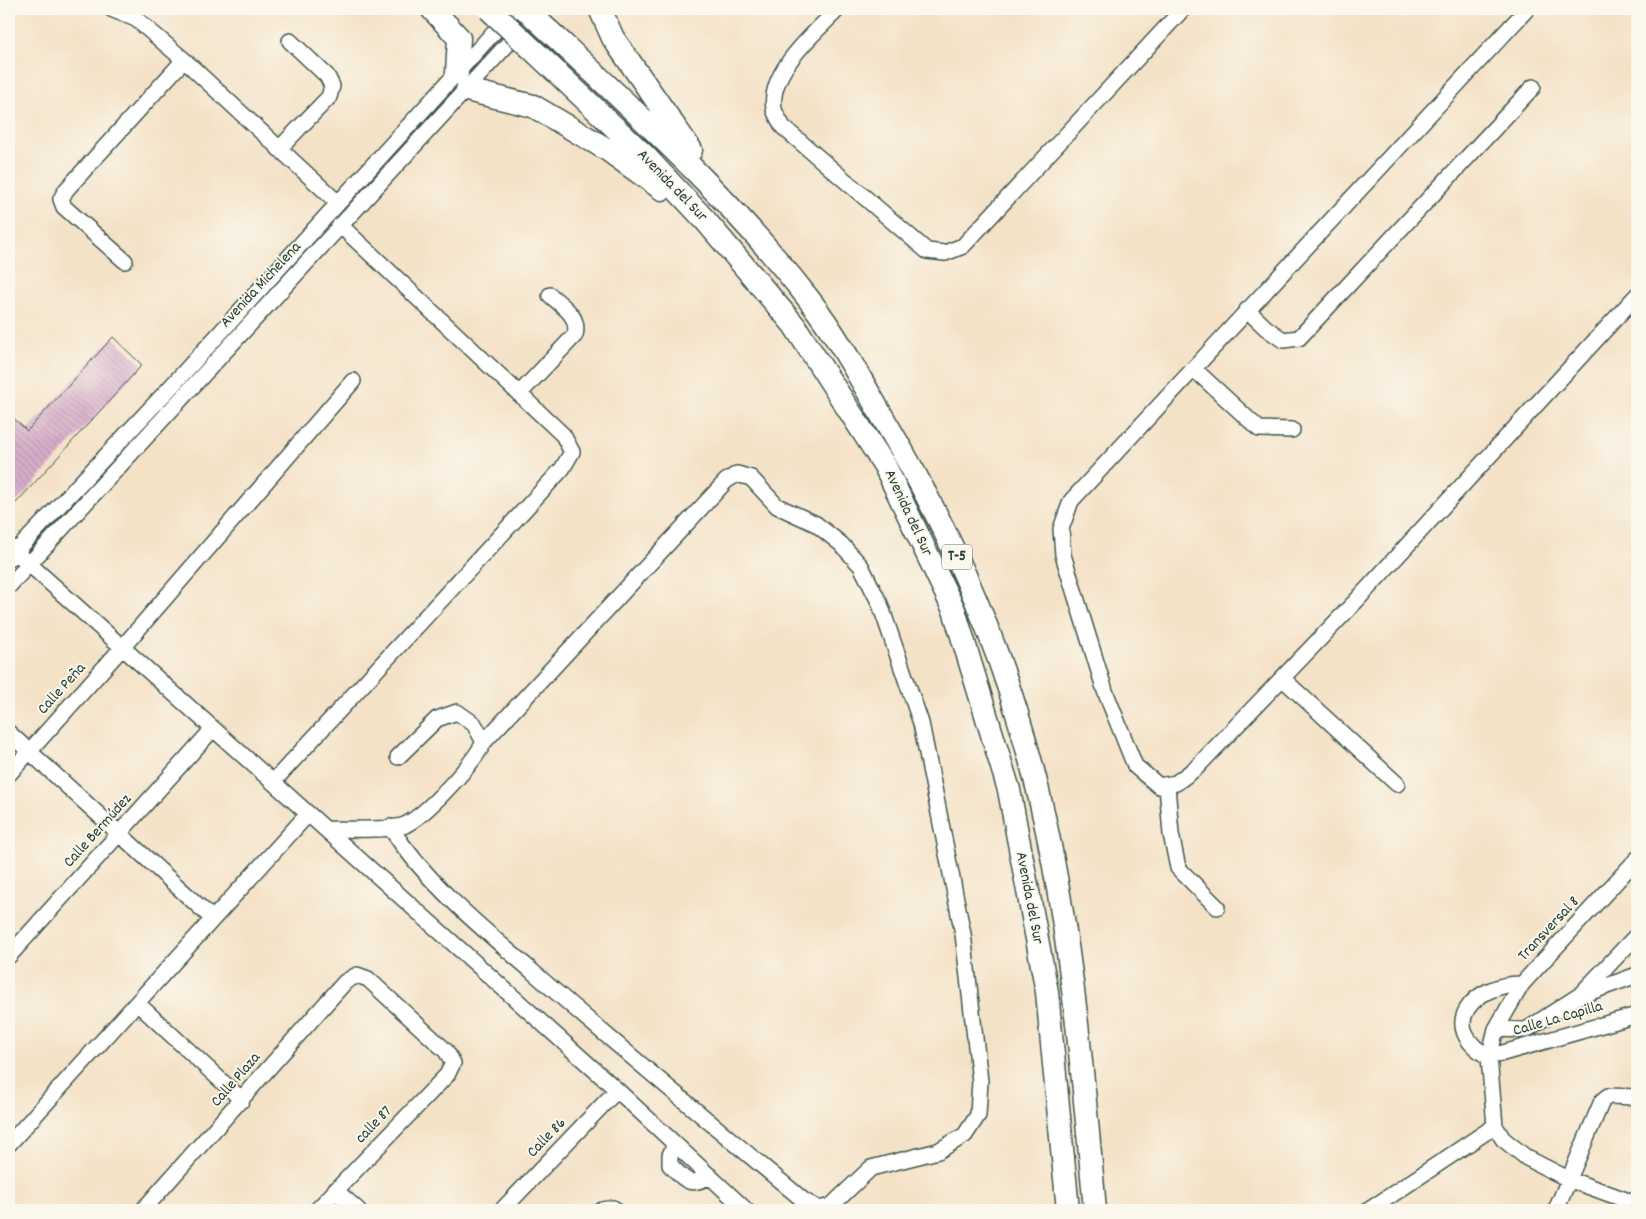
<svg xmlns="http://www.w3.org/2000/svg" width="1646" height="1219" font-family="Dekko,sans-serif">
<defs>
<pattern id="building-back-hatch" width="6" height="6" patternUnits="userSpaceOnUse" patternTransform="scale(1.25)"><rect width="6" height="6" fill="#d8adca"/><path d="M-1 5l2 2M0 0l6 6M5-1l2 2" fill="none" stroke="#af8ea5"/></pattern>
</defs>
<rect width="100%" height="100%" fill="#fbf7ec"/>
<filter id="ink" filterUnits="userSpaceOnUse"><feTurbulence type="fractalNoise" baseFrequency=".02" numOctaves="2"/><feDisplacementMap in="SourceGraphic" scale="10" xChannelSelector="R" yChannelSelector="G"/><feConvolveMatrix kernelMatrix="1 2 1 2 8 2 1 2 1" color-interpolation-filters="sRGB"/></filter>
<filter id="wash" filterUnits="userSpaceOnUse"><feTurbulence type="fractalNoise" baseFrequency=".0096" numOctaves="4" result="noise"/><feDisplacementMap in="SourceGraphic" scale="20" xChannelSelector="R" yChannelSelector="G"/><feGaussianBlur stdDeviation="1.12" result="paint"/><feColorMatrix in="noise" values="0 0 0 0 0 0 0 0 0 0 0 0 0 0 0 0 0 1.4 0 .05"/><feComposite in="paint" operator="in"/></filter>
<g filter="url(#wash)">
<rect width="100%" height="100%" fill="#f4e2c7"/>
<g id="blocks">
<path fill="url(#building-back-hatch)" d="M113 337 142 365 16 503 9 496V414L27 431Z"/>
</g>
</g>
<g filter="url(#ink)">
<use href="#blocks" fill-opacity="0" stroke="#3f564a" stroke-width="1"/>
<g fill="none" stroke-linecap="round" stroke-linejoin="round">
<defs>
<path id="minor" d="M111 9 136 19 184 60 338 203
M838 9C815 33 768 71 774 109 775 114 780 121 783 127L927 251 945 253 963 246 1183 9
M1527 9 1071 501 1061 529 1063 555 1105 691 1135 766 1159 786 1176 783 1196 768 1357 600 1637 295
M279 149 329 97 332 86 327 76 290 41
M125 261 64 207 61 199 66 190 184 60
M1247 310 1266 328 1283 340 1299 338 1533 87
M1194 369 1259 429 1292 430
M519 394 575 335C580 316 563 307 550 295
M9 546 617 1090 746 1210
M9 559 168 390 515 9
M9 586 539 10
M1282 678 1397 784
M9 733 213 919
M9 774 121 649 353 381
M273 782 562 469 572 452 563 435 340 225
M1167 786 1171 834 1178 868 1217 907
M390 827C428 885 481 927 533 972 622 1050 712 1124 803 1200L819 1209 831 1206 871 1168 938 1151 965 1135 978 1115 980 1081 963 934 921 723 880 604 861 566 841 544 816 524 777 506 751 478 737 474 726 481 484 742
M325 829C343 829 391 831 405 825 426 815 474 763 484 742L474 724 457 712 437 719 398 757
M1637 859 1522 984 1496 1029 1489 1057 1495 1126 1503 1139 1527 1158 1568 1179 1637 1204
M9 956 212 730
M1522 984C1474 983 1435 1027 1489 1057L1637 1015
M1581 994 1637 935
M137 1003 242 1100
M1496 1029 1526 1030 1577 997 1637 975
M9 1144 308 814
M675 1144 670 1155V1165C686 1180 688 1188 710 1176
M335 1190 358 1210
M143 1210 345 982 357 975 368 979 446 1051 453 1063 447 1075 317 1210
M502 1210 617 1090
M602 1210 613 1208 616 1210
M1369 1210 1495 1126
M1556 1210 1602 1101 1608 1096 1637 1097"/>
<path id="highway" d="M432 9 459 38 457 73
M600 9 613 38 691 150
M549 31C641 117 734 202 811 302 840 340 862 382 886 423 949 529 1000 643 1031 763 1069 906 1082 1063 1095 1210
M533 50 646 157 705 220 794 325 885 466 954 610 1009 790 1047 992 1068 1210
M467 90 533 106 608 150 662 189"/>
</defs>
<use href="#minor" stroke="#3f564a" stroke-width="18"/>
<use href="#highway" stroke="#3f564a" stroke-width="25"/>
<use href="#minor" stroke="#fff" stroke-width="15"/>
<use href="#highway" stroke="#fff" stroke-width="22"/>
<defs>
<path id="highway-bridge" d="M489 9 533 50
M525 9 549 31"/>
</defs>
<use href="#highway-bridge" stroke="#3f564a" stroke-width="25" stroke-linecap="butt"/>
<use href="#highway-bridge" stroke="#fff" stroke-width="22"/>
</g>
</g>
<g text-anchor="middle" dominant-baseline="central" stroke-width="4" stroke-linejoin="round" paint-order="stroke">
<rect fill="#fbf7ec" stroke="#61756b" stroke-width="1" x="942" y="544.5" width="30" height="25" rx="4"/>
<g font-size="15" font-weight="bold" fill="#1f3d34">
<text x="957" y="557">T-5</text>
</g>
<g font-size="16" fill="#1f3d34" stroke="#fbf7ec">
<text transform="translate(672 186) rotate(46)">Avenida del Sur</text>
<text transform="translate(261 285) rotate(-47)">Avenida Michelena</text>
<text transform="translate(908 513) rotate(65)">Avenida del Sur</text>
<text transform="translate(62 689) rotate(-48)">Calle Peña</text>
<text transform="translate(98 831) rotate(-48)">Calle Bermúdez</text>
<text transform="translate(1029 898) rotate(79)">Avenida del Sur</text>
<text transform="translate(1549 929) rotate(-47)">Transversal 8</text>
<text transform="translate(1558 1019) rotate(-16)">Calle La Capilla</text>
<text transform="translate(236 1080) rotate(-49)">Calle Plaza</text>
<text transform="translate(374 1125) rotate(-46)">calle 87</text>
<text transform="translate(547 1138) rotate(-46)">Calle 86</text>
</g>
</g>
<rect width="1646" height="1219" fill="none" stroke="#fbf7ec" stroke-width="30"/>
</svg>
